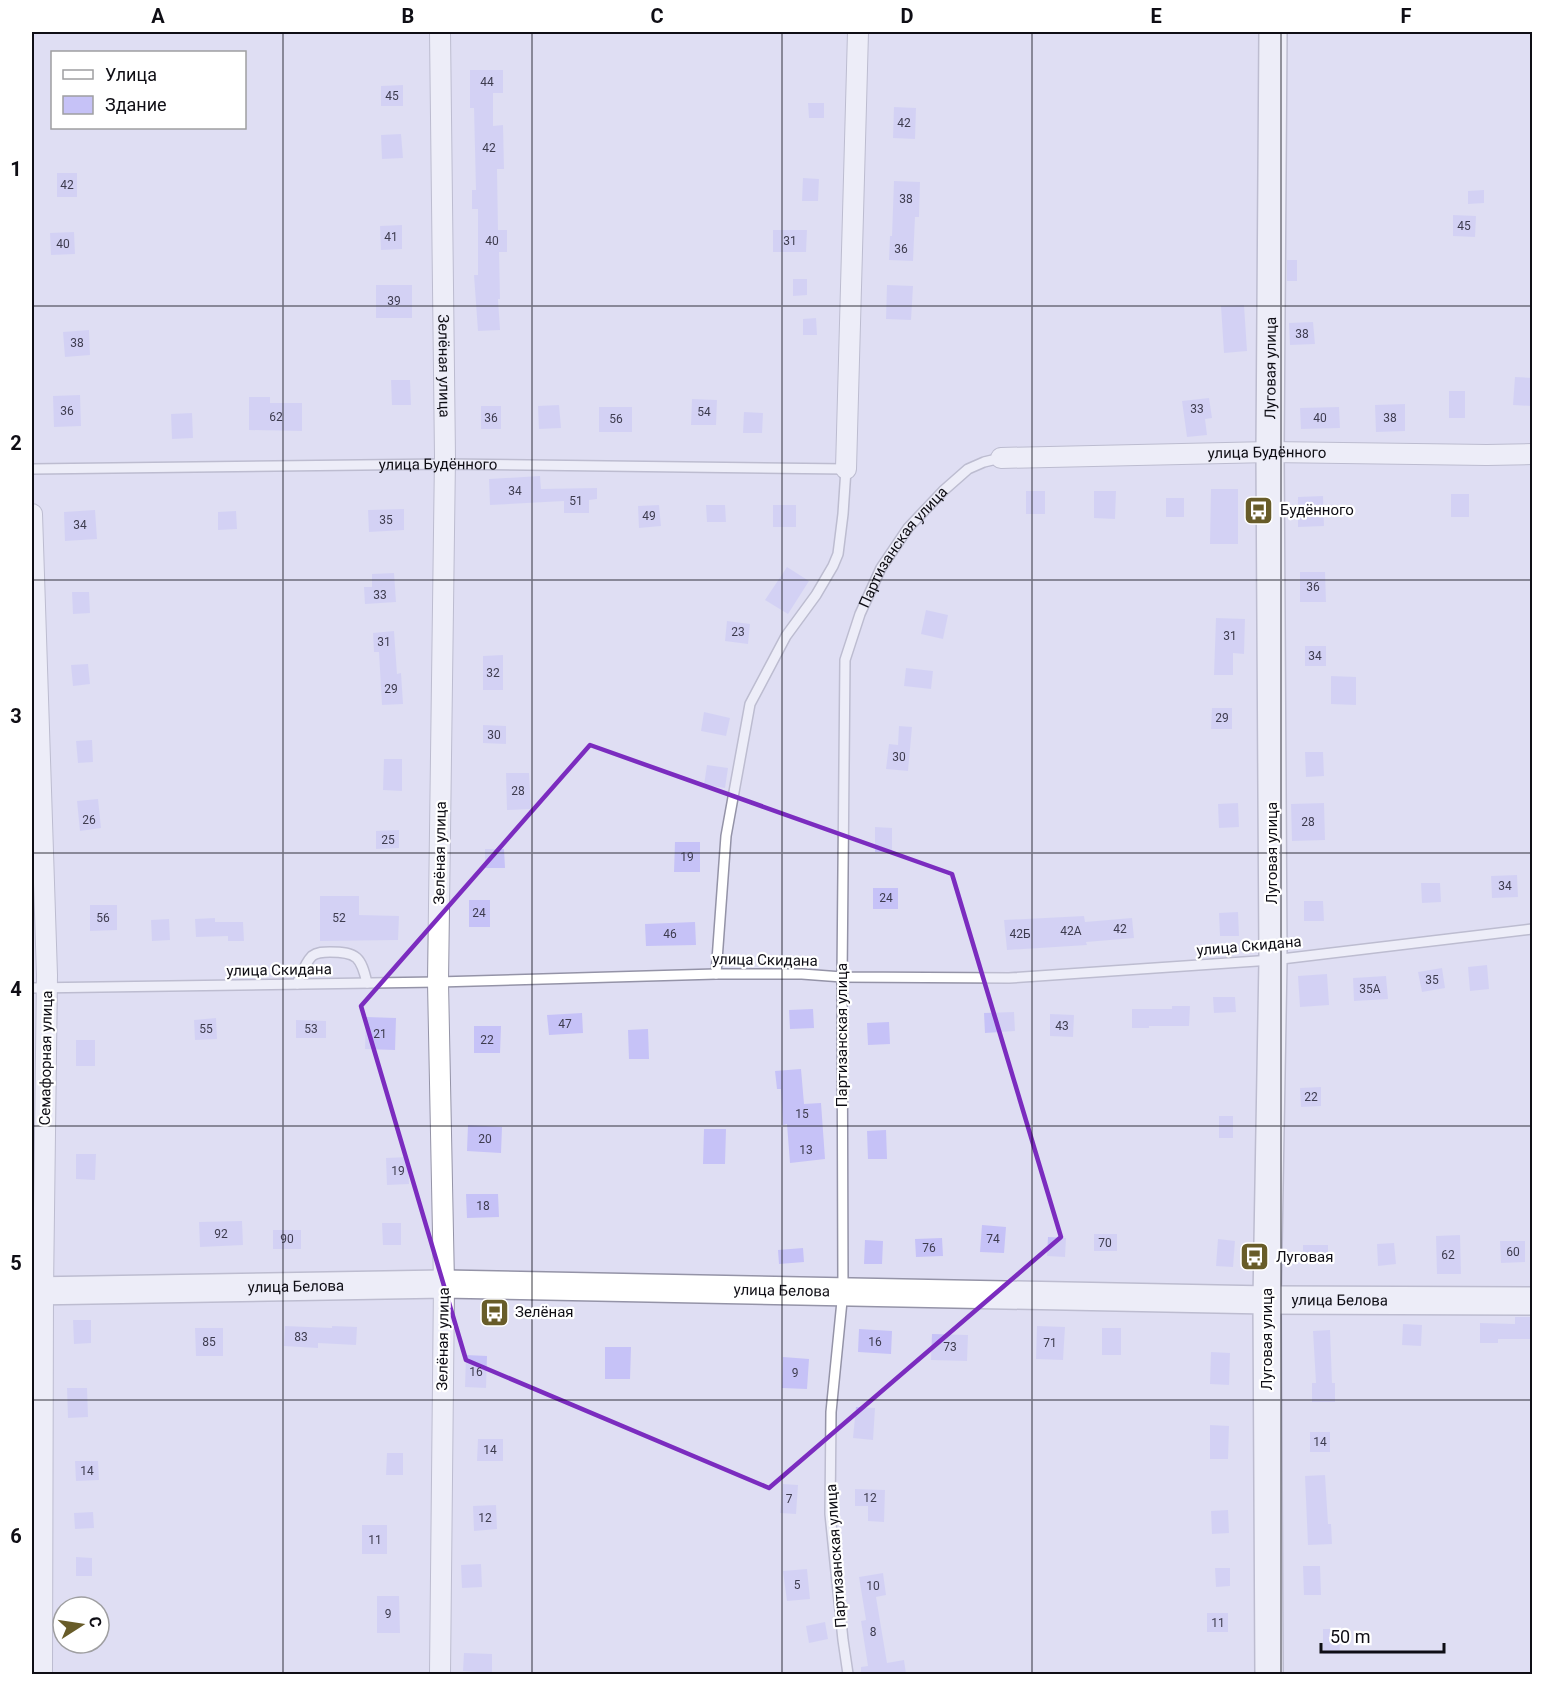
<svg xmlns="http://www.w3.org/2000/svg" width="1564" height="1706" font-family="Roboto,sans-serif">
<rect width="100%" height="100%" fill="#dfdef3"/>
<path fill="#c6c2f7" d="M470 70H503V93H493V126L503 125 504 169H497L498 230H507V252H499L500 299H498L500 330 478 331 474 275H478V209H472V190H476L474 108H470Z
M403 85V106H381V86Z
M808 103H824V118H809Z
M894 107 916 108 915 139 893 138Z
M401 134 403 158 382 159 381 135Z
M57 173H77V197H57Z
M803 178 819 179 818 201H802Z
M894 181 920 182 919 217H915L913 261 889 260 890 236H892Z
M1484 190V203L1468 204V191Z
M1453 215 1476 216 1475 237 1453 236Z
M402 225V249L381 250 380 226Z
M773 230H807L806 252H773Z
M74 232 75 254 51 255 50 233Z
M1287 260H1297V281H1287Z
M793 279H807V295L793 296Z
M376 285H412V318H376Z
M887 285 913 286 911 320 886 319Z
M1244 305 1247 351 1224 353 1221 306Z
M816 318 817 335H803V319Z
M1313 322 1315 344 1290 345 1289 323Z
M89 330 90 355 65 357 63 332Z
M1515 377 1533 378 1532 406 1513 405Z
M391 380H410L411 405H392Z
M1449 391H1465V418H1449Z
M80 395 81 426 54 427 53 396Z
M249 397H270V403H302V431L249 430Z
M1209 398 1212 418 1205 419 1207 435 1187 437 1182 401Z
M692 399 717 400 716 425H691Z
M1405 404V431L1376 432 1375 405Z
M559 405 561 428 539 429 538 406Z
M481 406H501V429H481Z
M599 407H632V432H599Z
M1339 407 1340 428 1301 429 1300 408Z
M744 412 763 413 762 433H743Z
M192 413 193 438 172 439 171 414Z
M540 476 541 489 597 488V499L589 500V513H564V501L490 505 489 479Z
M1211 489H1238V544H1210Z
M1026 491H1045V514H1026Z
M1094 491H1116L1115 519 1094 518Z
M1451 494H1469V517H1451Z
M1323 496 1324 526 1298 527V497Z
M1166 498H1184V517H1166Z
M659 505 661 526 639 528 638 506Z
M706 505H725L726 522H707Z
M773 505H796V527H773Z
M404 509V530L369 532 368 510Z
M95 510 97 539 65 541 64 512Z
M236 511 237 529 218 530V512Z
M787 567 809 581 788 614 765 600Z
M1300 572H1325L1326 602H1300Z
M394 573 396 602 365 604 364 587H372V574Z
M72 592H89L90 613 73 614Z
M926 610 948 615 943 639 921 634Z
M1216 618 1245 619 1244 654 1233 653V675H1214Z
M727 621 750 624 748 644 725 641Z
M394 631 397 674 401 673 403 704 382 705 379 652H374L373 633Z
M1305 646H1326V666H1305Z
M503 655V690H483V656Z
M88 664 90 684 73 686 71 665Z
M906 668 933 671 931 689 904 686Z
M1331 676 1356 677V705L1331 704Z
M1212 708H1232V729H1211Z
M704 712 730 718 726 736 701 731Z
M483 725 506 726V744L483 743Z
M899 726 912 727 908 771 886 769 889 744 898 745Z
M92 740 93 762 78 763 76 741Z
M1305 752H1323L1324 776 1306 777Z
M384 759H402V791L383 790Z
M707 765 728 768 725 788 704 785Z
M506 773H529L531 809 507 810Z
M98 799 101 828 80 831 77 801Z
M1238 803 1239 827 1219 828 1218 804Z
M1324 803 1325 840 1292 841 1291 804Z
M875 827 892 828V852H875Z
M399 830V848L376 849V831Z
M675 842H700V872H674Z
M485 849H504L505 868H485Z
M1517 875 1518 897 1492 898 1491 876Z
M1421 883H1440L1441 902 1422 903Z
M873 888H898V909H873Z
M320 896H359V915L399 916 398 940 320 941Z
M469 900H490V927H469Z
M1304 901H1323L1324 921H1304Z
M90 905H117V930L90 931Z
M1238 912 1239 936H1220L1219 913Z
M1084 916 1085 922 1132 918 1134 938 1086 942 1087 945 1007 950 1004 920Z
M215 918V922H243L244 941H228V936L196 937 195 919Z
M169 919 170 940 152 941 151 920Z
M695 922 696 945 646 946 645 924Z
M1487 965 1489 989 1470 991 1468 967Z
M1442 968 1445 988 1422 992 1418 972Z
M1327 974 1329 1005 1300 1007 1298 976Z
M1386 976 1388 999 1354 1001 1353 978Z
M1213 997H1235L1236 1012 1214 1013Z
M1172 1006H1190L1189 1026H1149V1028H1132V1009H1172Z
M813 1009 814 1028 790 1029 789 1010Z
M1014 1012 1015 1031 985 1033 984 1013Z
M582 1013 583 1033 549 1035 547 1015Z
M1050 1014 1074 1015 1073 1037 1050 1036Z
M366 1017 396 1018 395 1050 365 1049Z
M216 1018 217 1039 195 1040 194 1020Z
M296 1020 326 1021V1038H296Z
M889 1022 890 1044 868 1045 867 1023Z
M474 1026H501L500 1053H474Z
M648 1029 649 1059H629L628 1030Z
M76 1040H95V1066H76Z
M801 1069 804 1104 821 1103 825 1159 790 1163 787 1124 783 1125 781 1089H777L775 1071Z
M1321 1087V1106L1301 1107 1300 1088Z
M1219 1116H1233V1138H1219Z
M468 1125 502 1127 501 1153 467 1151Z
M704 1129H726L725 1164H703Z
M886 1130 887 1159H868L867 1131Z
M76 1154H96L95 1180 76 1179Z
M408 1157 409 1184 387 1185 386 1158Z
M466 1194H498L499 1217 467 1218Z
M242 1221 243 1245 200 1247 199 1222Z
M382 1223H401V1245H383Z
M982 1225 1006 1227 1004 1253 980 1252Z
M273 1230H301V1249H273Z
M1094 1234H1117V1251H1094Z
M1460 1235 1461 1274H1437L1436 1236Z
M1048 1237 1066 1238 1065 1257 1047 1256Z
M942 1238 943 1256 916 1257 915 1239Z
M1218 1239 1235 1241 1233 1267 1216 1266Z
M865 1240 883 1241 882 1264H864Z
M1500 1241H1525V1262L1501 1263Z
M1394 1243 1396 1264 1378 1266 1377 1244Z
M1303 1245H1328V1264H1303Z
M803 1248 804 1262 779 1264 778 1250Z
M1515 1317H1533V1339H1498V1343H1480V1323L1515 1324Z
M73 1320H91V1343L74 1344Z
M1403 1324 1422 1325 1421 1346 1402 1345Z
M285 1326 332 1328V1326L357 1327 356 1345 318 1343V1348L284 1346Z
M1037 1326 1065 1327 1063 1360 1036 1359Z
M195 1328H223V1356H196Z
M1102 1328H1121V1355H1102Z
M859 1329 892 1331 891 1354 858 1352Z
M1330 1330 1332 1383H1335V1402H1312V1383H1316L1313 1331Z
M932 1334 968 1335 967 1361 931 1360Z
M605 1347H631L630 1379H605Z
M1211 1352 1230 1353 1229 1385 1210 1384Z
M466 1355 487 1356 486 1388 465 1387Z
M783 1357 809 1359 807 1389 782 1388Z
M67 1388H87L88 1417 68 1418Z
M856 1407 875 1408 873 1440 853 1438Z
M1210 1425 1229 1426 1228 1459H1210Z
M1310 1432H1330V1452H1310Z
M478 1439H503V1461H477Z
M387 1453H403V1475H386Z
M75 1461H98L99 1480 76 1481Z
M1325 1475 1328 1524H1331L1332 1544 1308 1545 1305 1476Z
M783 1484 798 1485 796 1514 780 1513Z
M855 1489 885 1490 884 1522 868 1521V1506H855Z
M496 1505 497 1529 474 1531 473 1506Z
M1228 1510 1229 1533 1212 1534 1211 1511Z
M93 1512 94 1528 75 1529 74 1513Z
M362 1525H387V1554H362Z
M76 1557 92 1558V1576H76Z
M481 1564 482 1587 462 1588 461 1565Z
M1303 1566H1320L1321 1595H1304Z
M1215 1568H1230V1586L1216 1587Z
M807 1569 810 1599 787 1601 783 1571Z
M883 1573 886 1595 876 1597 887 1663 904 1660 906 1674H861V1667L868 1666 861 1621 866 1620 859 1577Z
M377 1596H399L400 1633H377Z
M1207 1613H1228V1632H1207Z
M825 1622 828 1639 809 1643 806 1626Z
M1323 1629H1339L1340 1654H1323Z
M464 1653 492 1654V1673L463 1671Z"/>
<g fill="none" stroke-linecap="round" stroke-linejoin="round">
<defs>
<g id="lane">
<path id="s1" d="M32 469 445 464 846 469 843 514 838 554 833 566 816 595 786 636 750 704 726 836 716 974"/>
<path d="M297 984C301 975 305 963 312 956 317 952 324 952 330 952 357 952 361 957 367 983"/>
<path d="M32 988 438 982 716 974H802L842 977 1009 978 1273 960 1532 929"/>
<path id="s2" d="M848 1674 843 1640 830 1514 831 1412 843 1291 842 977 845 660 860 614 881 568 908 528 943 491 968 469 984 462 1001 458"/>
</g>
<g id="street">
<path id="s3" d="M440 32 445 457 438 982 444 1284 440 1674"/>
<path id="s4" d="M1001 458 1270 452 1487 455 1532 454"/>
<path d="M846 469 858 32"/>
<path d="M32 514 47 975 43 1291 42 1674"/>
</g>
<g id="secondary">
<path id="s5" d="M32 1291 444 1284 1267 1300 1532 1301"/>
<path id="s6" d="M1269 1674 1267 1300 1273 960 1270 452 1273 32"/>
</g>
</defs>
<use href="#lane" stroke="#9493a7" stroke-width="12"/>
<use href="#street" stroke="#9493a7" stroke-width="22"/>
<use href="#secondary" stroke="#9493a7" stroke-width="30"/>
<use href="#lane" stroke="#fff" stroke-width="9"/>
<use href="#street" stroke="#fff" stroke-width="20"/>
<use href="#secondary" stroke="#fff" stroke-width="27"/>
</g>
<path d="M0 0H1564V1706H0ZM590 745 952 874 1061 1237 769 1488 466 1360 361 1006Z" fill="#dfdef3" fill-opacity=".55" fill-rule="evenodd"/>
<path fill="none" stroke="#7b2cbf" stroke-width="4.5" stroke-linejoin="round" d="M590 745 952 874 1061 1237 769 1488 466 1360 361 1006Z"/>
<path fill="none" stroke="#0f0e15" stroke-width="1.5" stroke-opacity="0.55" d="M283 32V1674M532 32V1674M782 32V1674M1032 32V1674M1281 32V1674M32 306H1532M32 580H1532M32 853H1532M32 1126H1532M32 1400H1532"/>
<defs>
<symbol id="bus-square" viewBox="-11 -11 22 22"><rect x="-9" y="-9" width="18" height="18" rx="4" fill="#685c29" stroke="#fff"/><path d="M-5-6H5V4H4V6H2V4H-2V6H-4V4H-5ZM-3.5-4V0h7V-4ZM-3.5 1.2v1.5H-2V1.2ZM2 1.2v1.5H3.5V1.2Z" fill="#fff"/></symbol>
</defs>
<g fill-rule="evenodd">
<use href="#bus-square" x="1242" y="494" width="33" height="33"/>
<use href="#bus-square" x="1238" y="1240" width="33" height="33"/>
<use href="#bus-square" x="478" y="1296" width="33" height="33"/>
</g>
<g text-anchor="middle" dominant-baseline="central" stroke-width="4.5" stroke-linejoin="round" paint-order="stroke">
<g font-size="12" fill="#3d3b4e">
<text x="487" y="82">44</text>
<text x="392" y="96">45</text>
<text x="904" y="123">42</text>
<text x="489" y="148">42</text>
<text x="67" y="185">42</text>
<text x="906" y="199">38</text>
<text x="1464" y="226">45</text>
<text x="391" y="237">41</text>
<text x="492" y="241">40</text>
<text x="790" y="241">31</text>
<text x="63" y="244">40</text>
<text x="901" y="249">36</text>
<text x="394" y="301">39</text>
<text x="1302" y="334">38</text>
<text x="77" y="343">38</text>
<text x="1197" y="409">33</text>
<text x="67" y="411">36</text>
<text x="704" y="412">54</text>
<text x="276" y="417">62</text>
<text x="491" y="418">36</text>
<text x="1320" y="418">40</text>
<text x="1390" y="418">38</text>
<text x="616" y="419">56</text>
<text x="515" y="491">34</text>
<text x="576" y="501">51</text>
<text x="649" y="516">49</text>
<text x="386" y="520">35</text>
<text x="80" y="525">34</text>
<text x="1313" y="587">36</text>
<text x="380" y="595">33</text>
<text x="738" y="632">23</text>
<text x="1230" y="636">31</text>
<text x="384" y="642">31</text>
<text x="1315" y="656">34</text>
<text x="493" y="673">32</text>
<text x="391" y="689">29</text>
<text x="1222" y="718">29</text>
<text x="494" y="735">30</text>
<text x="899" y="757">30</text>
<text x="518" y="791">28</text>
<text x="89" y="820">26</text>
<text x="1308" y="822">28</text>
<text x="388" y="840">25</text>
<text x="687" y="857">19</text>
<text x="1505" y="886">34</text>
<text x="886" y="898">24</text>
<text x="479" y="913">24</text>
<text x="103" y="918">56</text>
<text x="339" y="918">52</text>
<text x="1120" y="929">42</text>
<text x="1071" y="931">42А</text>
<text x="670" y="934">46</text>
<text x="1020" y="934">42Б</text>
<text x="1432" y="980">35</text>
<text x="1370" y="989">35А</text>
<text x="565" y="1024">47</text>
<text x="1062" y="1026">43</text>
<text x="206" y="1029">55</text>
<text x="311" y="1029">53</text>
<text x="380" y="1034">21</text>
<text x="487" y="1040">22</text>
<text x="1311" y="1097">22</text>
<text x="802" y="1114">15</text>
<text x="485" y="1139">20</text>
<text x="806" y="1150">13</text>
<text x="398" y="1171">19</text>
<text x="483" y="1206">18</text>
<text x="221" y="1234">92</text>
<text x="287" y="1239">90</text>
<text x="993" y="1239">74</text>
<text x="1105" y="1243">70</text>
<text x="929" y="1248">76</text>
<text x="1513" y="1252">60</text>
<text x="1448" y="1255">62</text>
<text x="301" y="1337">83</text>
<text x="209" y="1342">85</text>
<text x="875" y="1342">16</text>
<text x="1050" y="1343">71</text>
<text x="950" y="1347">73</text>
<text x="476" y="1372">16</text>
<text x="795" y="1373">9</text>
<text x="1320" y="1442">14</text>
<text x="490" y="1450">14</text>
<text x="87" y="1471">14</text>
<text x="870" y="1498">12</text>
<text x="789" y="1499">7</text>
<text x="485" y="1518">12</text>
<text x="375" y="1540">11</text>
<text x="797" y="1585">5</text>
<text x="873" y="1586">10</text>
<text x="388" y="1614">9</text>
<text x="1218" y="1623">11</text>
<text x="873" y="1632">8</text>
</g>
<g font-size="15" fill="#0f0e15" stroke="#fff">
<text stroke="none"><textPath href="#s3" startOffset="334">Зелёная улица</textPath></text>
<text stroke="none"><textPath href="#s6" startOffset="1306">Луговая улица</textPath></text>
<text stroke="none"><textPath href="#s4" startOffset="266">улица Будённого</textPath></text>
<text stroke="none"><textPath href="#s1" startOffset="406">улица Будённого</textPath></text>
<text stroke="none"><textPath href="#s2" startOffset="1144">Партизанская улица</textPath></text>
<text transform="translate(440 853) rotate(-89)">Зелёная улица</text>
<text transform="translate(1272 853) rotate(-90)">Луговая улица</text>
<text transform="translate(1249 946) rotate(-5)">улица Скидана</text>
<text transform="translate(765 960) rotate(1)">улица Скидана</text>
<text transform="translate(279 970) rotate(-1)">улица Скидана</text>
<text transform="translate(842 1035) rotate(-90)">Партизанская улица</text>
<text transform="translate(46 1058) rotate(-89)">Семафорная улица</text>
<text stroke="none"><textPath href="#s5" startOffset="264">улица Белова</textPath></text>
<text stroke="none"><textPath href="#s5" startOffset="750">улица Белова</textPath></text>
<text stroke="none"><textPath href="#s5" startOffset="1308">улица Белова</textPath></text>
<text transform="translate(443 1339) rotate(-89)">Зелёная улица</text>
<text transform="translate(1267 1339) rotate(-90)">Луговая улица</text>
<text transform="translate(836 1556) rotate(-94)">Партизанская улица</text>
</g>
<g font-size="15" fill="#0f0e15" stroke="#fff" text-anchor="start">
<text x="1280" y="510">Будённого</text>
<text x="1276" y="1257">Луговая</text>
<text x="515" y="1312">Зелёная</text>
</g>
</g>
<rect width="1564" height="1706" fill="none" stroke="#ffffff" stroke-width="66"/>
<rect x="51" y="51" width="195" height="78" fill="#ffffff" stroke="#9f9fa1" stroke-width="1.5"/>
<rect x="63" y="70" width="30" height="9" fill="#ffffff" stroke="#9f9fa1" stroke-width="1.5"/>
<text x="105" y="81" font-size="18" fill="#0f0e15">Улица</text>
<rect x="63" y="96" width="30" height="18" fill="#c6c2f7" stroke="#9f9fa1" stroke-width="1.5"/>
<text x="105" y="111" font-size="18" fill="#0f0e15">Здание</text>
<g transform="translate(81 1625) rotate(78)"><circle r="28" fill="#ffffff" stroke="#9f9fa1" stroke-width="1.5"/>
<path d="M0-4.5L10 22L0 15L-10 22Z" fill="#685c29"/>
<text y="-9" font-size="16" font-weight="bold" text-anchor="middle" fill="#0f0e15">С</text>
</g>
<path d="M1321 1643v9h123v-9" fill="none" stroke="#0f0e15" stroke-width="3"/>
<text x="1330" y="1643" font-size="18" fill="#0f0e15" stroke="#ffffff" stroke-width="4.5" paint-order="stroke">50 m</text>
<rect x="33" y="33" width="1498" height="1640" fill="none" stroke="#0f0e15" stroke-width="2"/>
<g font-size="20" text-anchor="middle" font-weight="bold" fill="#0f0e15">
<text x="158" y="23">A</text>
<text x="408" y="23">B</text>
<text x="657" y="23">C</text>
<text x="907" y="23">D</text>
<text x="1156" y="23">E</text>
<text x="1406" y="23">F</text>
<text x="16" y="176">1</text>
<text x="16" y="450">2</text>
<text x="16" y="723">3</text>
<text x="16" y="996">4</text>
<text x="16" y="1270">5</text>
<text x="16" y="1543">6</text>
</g>
</svg>
